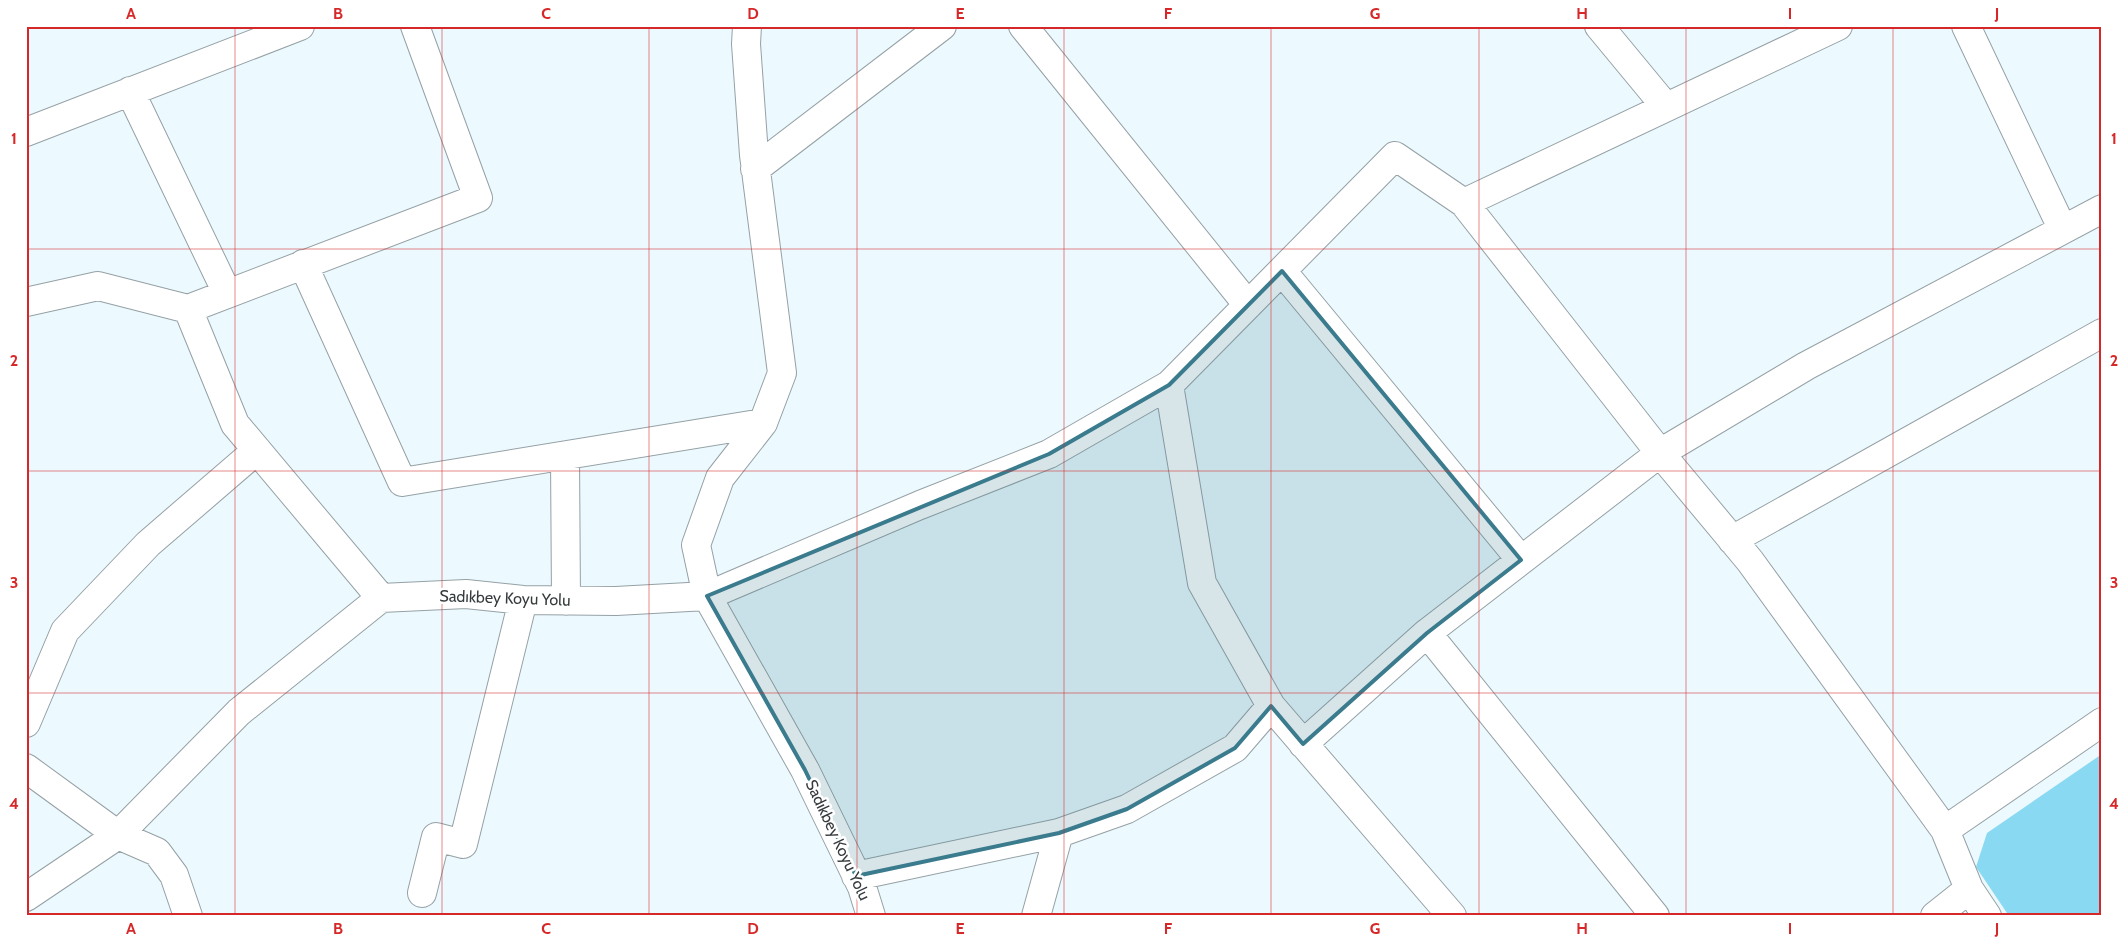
<svg xmlns="http://www.w3.org/2000/svg" width="2128" height="942" font-family="Cabin,sans-serif">
<rect width="100%" height="100%" fill="#ecf9fe"/>
<path fill="#89d9f2" d="M2102 754V916H2009L1976 867 1987 833Z"/>
<g fill="none" stroke-linecap="round" stroke-linejoin="round">
<defs>
<path id="minor" d="M747 26 746 44 754 155 782 373 763 423 720 478 696 545 707 596 805 770 862 887 871 916
M1023 26 1248 305
M1599 26 1666 107
M1966 26 2062 228
M130 91 227 293
M26 132 300 26
M755 169 942 26
M1464 203 1838 26
M303 264 402 482 763 423
M1282 271 1521 560
M26 302 98 286 188 309
M1169 385 1202 583 1271 706 1452 916
M565 456 566 601
M1732 540 2102 333
M381 598 235 424 188 309 478 198 415 26
M1427 633 1655 916
M26 723 65 631 148 544 257 450
M1303 744 1427 633 1660 453 1806 366 2102 209
M26 768 118 835 157 852 174 875 188 916
M1945 830 2102 722
M856 876 1059 833 1127 809 1235 748 1271 706
M422 893 436 837 463 844 523 600
M26 897 118 835 239 712 381 598 466 594 523 600 616 601 707 596 920 505 1049 454 1169 385 1395 156 1464 203 1660 453 1750 561 1945 830 1969 889 1987 916
M1036 916 1059 833
M1935 916 1969 889"/>
</defs>
<use href="#minor" stroke="#95a1a5" stroke-width="30"/>
<use href="#minor" stroke="#fff" stroke-width="28"/>
</g>
<path fill="#3a7b8e" fill-opacity="0.2" stroke="#3a7b8e" stroke-width="4" stroke-linejoin="round" d="M1282 271 1521 560 1427 633 1303 744 1271 706 1235 748 1127 809 1059 833 856 876 805 770 707 596 1049 454 1169 385Z"/>
<path fill="none" stroke="#d62828" stroke-width="1" stroke-opacity="0.55" d="M235 26V916M442 26V916M649 26V916M857 26V916M1064 26V916M1271 26V916M1479 26V916M1686 26V916M1893 26V916M26 249H2102M26 471H2102M26 693H2102"/>
<g text-anchor="middle" dominant-baseline="central" stroke-width="5" stroke-linejoin="round" paint-order="stroke">
<g font-size="16" fill="#363b3d" stroke="#fff">
<text transform="translate(505 598) rotate(2)">Sadıkbey Koyu Yolu</text>
<text transform="translate(838 840) rotate(65)">Sadıkbey Koyu Yolu</text>
</g>
</g>
<rect width="2128" height="942" fill="none" stroke="#ffffff" stroke-width="55"/>
<rect x="28" y="28" width="2072" height="886" fill="none" stroke="#d62828" stroke-width="2"/>
<g font-size="16" text-anchor="middle" font-weight="bold" fill="#d62828">
<text x="131" y="19">A</text>
<text x="338" y="19">B</text>
<text x="546" y="19">C</text>
<text x="753" y="19">D</text>
<text x="960" y="19">E</text>
<text x="1168" y="19">F</text>
<text x="1375" y="19">G</text>
<text x="1582" y="19">H</text>
<text x="1790" y="19">I</text>
<text x="1997" y="19">J</text>
<text x="14" y="144">1</text>
<text x="2114" y="144">1</text>
<text x="14" y="366">2</text>
<text x="2114" y="366">2</text>
<text x="14" y="588">3</text>
<text x="2114" y="588">3</text>
<text x="14" y="809">4</text>
<text x="2114" y="809">4</text>
<text x="131" y="934">A</text>
<text x="338" y="934">B</text>
<text x="546" y="934">C</text>
<text x="753" y="934">D</text>
<text x="960" y="934">E</text>
<text x="1168" y="934">F</text>
<text x="1375" y="934">G</text>
<text x="1582" y="934">H</text>
<text x="1790" y="934">I</text>
<text x="1997" y="934">J</text>
</g>
</svg>
